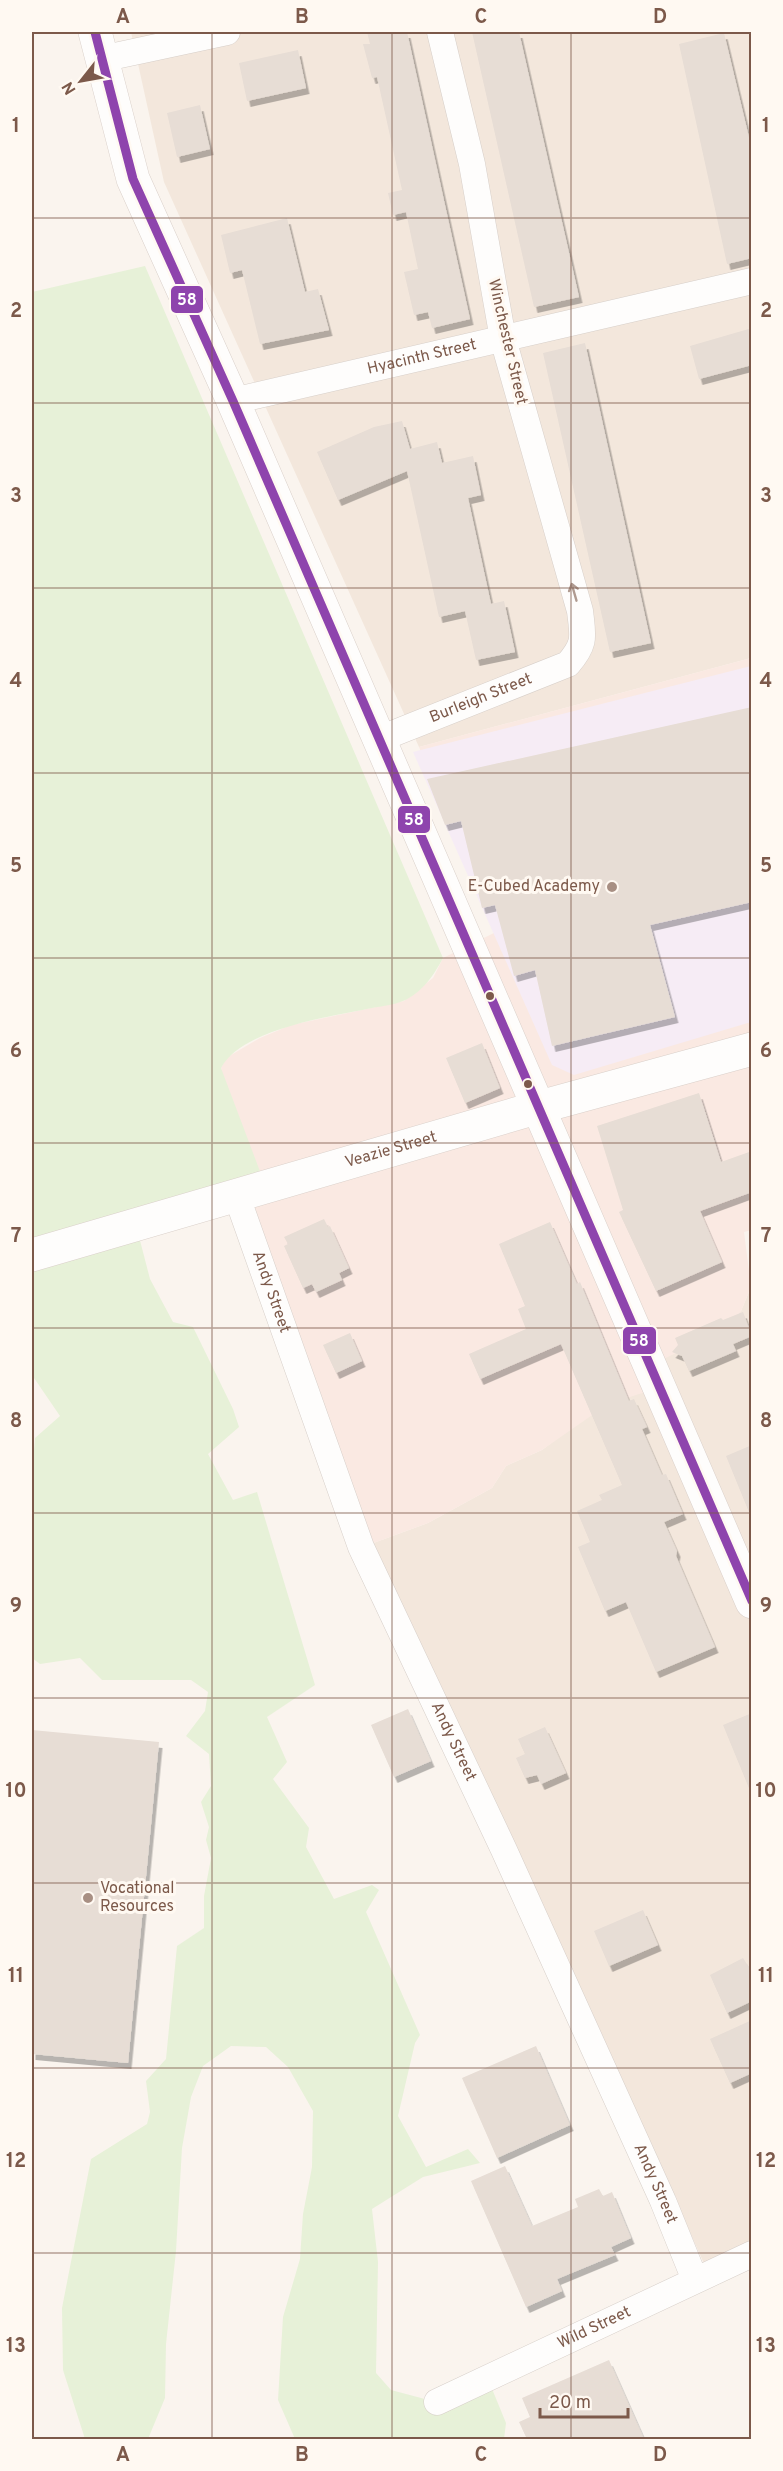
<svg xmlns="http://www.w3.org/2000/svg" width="783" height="2471" font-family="Overpass,sans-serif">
<defs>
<filter id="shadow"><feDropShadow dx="3.5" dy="6" stdDeviation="0" flood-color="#0004"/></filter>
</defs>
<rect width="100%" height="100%" fill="#faf4ee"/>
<path fill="#f3e7dc" d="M131 32H751V658L419 747 164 182Z
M751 1287V2261L711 2279 567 1960 368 1545 428 1523 492 1488 506 1466 542 1450 659 1361 741 1311Z"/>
<path fill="#fae9e2" d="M751 658 752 1230 744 1232 751 1287 741 1311 724 1331 659 1361 661 1387 608 1404 542 1450 506 1466 492 1488 428 1523 368 1545 248 1194 221 1068 226 1058 260 1038 291 1025 404 1001 433 978 443 958 498 931 419 747Z"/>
<path fill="#f6ecf5" d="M751 666V1022L574 1075 552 1065 413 752Z"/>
<path fill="#e7f1d8" d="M145 266 443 958C434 975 422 993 403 1001 394 1005 382 1006 372 1008 330 1017 243 1028 221 1068L264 1182 136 1225 150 1279 173 1322 193 1327 233 1409 239 1427 208 1454 233 1500 257 1492 315 1685 267 1717 287 1762 273 1779 309 1828 306 1847 334 1899 372 1885 379 1890 366 1912 420 2035 415 2043 398 2116 426 2167 468 2149 480 2163 423 2177 372 2209 378 2262 376 2373 391 2390 436 2402 488 2379 506 2423 504 2439H295L278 2400 283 2317 300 2259 303 2214 312 2167 313 2111 288 2067 266 2047 231 2046 203 2066 191 2097 182 2148 176 2251 166 2344 165 2398 148 2439H85L63 2370 62 2308 91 2159 147 2124 150 2112 146 2081 166 2059 177 1946 204 1928V1896L211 1858 206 1840 209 1827 201 1802 211 1786 209 1754 186 1736 205 1711 208 1692 191 1680H102L80 1658 40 1664 32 1658V1477L35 1438 60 1416 32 1375V292Z"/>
<path fill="#e7ddd5" filter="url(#shadow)" d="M367 32H407L470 319 432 328 428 312 414 315 404 272 418 269 406 212 393 215 388 193 402 190 377 77 372 78 363 44H370Z
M472 32H519L579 297 534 307Z
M724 33 752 150V258L727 264 679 44Z
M298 50 306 88 247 101 239 63Z
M200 105 210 149 177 157 167 113Z
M287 218 305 292 318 289 329 330 260 344 242 270 230 273 221 235Z
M752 328V365L699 379 690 346Z
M585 343 651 643 610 652 543 353Z
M402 421 410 449 437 442 442 463 473 456 481 495 468 498 491 604 504 601 515 652 476 660 465 611 439 617 407 471 338 500 317 452 374 427Z
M752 707V902L650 925 675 1017 552 1046 535 970 514 976 495 905 482 908 461 821 445 825 427 779Z
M482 1043 500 1088 465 1103 446 1058Z
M699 1093 721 1162 752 1151V1192L700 1211 722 1262 656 1291 619 1212 623 1210 597 1126Z
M324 1219 328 1227 330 1226 349 1268 339 1273 342 1280 316 1292 312 1284 303 1288 284 1246 288 1244 284 1237Z
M550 1222 577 1284 580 1282 629 1401 634 1399 647 1427 642 1429 662 1475 666 1474 683 1514 664 1522 677 1551 676 1556 715 1647 656 1672 626 1602 605 1611 578 1547 590 1542 577 1511 602 1500 599 1495 622 1485 561 1344 480 1379 469 1354 526 1329 518 1309 525 1306 499 1244Z
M743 1312 752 1336 733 1344 736 1351 689 1371 682 1356 672 1352 678 1345 675 1338 721 1318 723 1320Z
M350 1333 362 1361 336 1373 323 1345Z
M752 1445V1517H751L726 1456Z
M408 1709 431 1761 394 1777 371 1725Z
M752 1713V1793H751L723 1725Z
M545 1727 566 1773 541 1784 537 1775 525 1778 516 1758 525 1754 518 1739Z
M32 1730 159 1742 128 2063 32 2054Z
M643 1910 658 1945 609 1966 594 1931Z
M743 1958 752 1972V2001L727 2013 710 1975Z
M752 2020V2073L730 2083 710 2039Z
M536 2046 570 2125 497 2158 462 2078Z
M505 2166 532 2226 578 2207 575 2199 599 2189 603 2196 612 2192 631 2238 611 2247 615 2255 557 2279 562 2291 526 2307 471 2181Z
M609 2360 644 2439H527L519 2422 530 2417 522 2398Z"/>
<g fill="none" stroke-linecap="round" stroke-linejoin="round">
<defs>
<g id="street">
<path d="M101 59 227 32"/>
<path id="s1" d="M233 401 752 281"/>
<path id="s2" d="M377 740 568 664C586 643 583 637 580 611L503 339 472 164 440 32"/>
<path id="s3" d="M236 1194 361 1547 504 1850 663 2201 695 2280"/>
<path id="s4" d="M437 2402 752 2254"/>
</g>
<g id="secondary">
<path d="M95 32 133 179 233 401 752 1602"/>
<path id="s5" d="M32 1255 536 1108 752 1049"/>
</g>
</defs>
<use href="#street" stroke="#d7cfc9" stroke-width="27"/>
<use href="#secondary" stroke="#dad0ca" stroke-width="34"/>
<use href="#street" stroke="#fefdfc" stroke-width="26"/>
<use href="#secondary" stroke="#fefdfc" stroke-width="33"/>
<defs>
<path id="bus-1" d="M95 32 133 179 233 401 752 1601"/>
</defs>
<use href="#bus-1" stroke="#fff9f2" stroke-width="14"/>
<use href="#bus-1" stroke="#8e44ad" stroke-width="9"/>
</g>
<defs><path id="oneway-shaft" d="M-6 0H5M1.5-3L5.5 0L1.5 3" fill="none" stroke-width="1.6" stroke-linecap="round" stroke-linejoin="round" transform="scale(1.5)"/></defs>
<use stroke="#b09b91" href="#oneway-shaft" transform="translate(574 592) rotate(-106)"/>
<path fill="none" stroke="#7c594a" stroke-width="1.5" stroke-opacity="0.55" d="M212 32V2440M392 32V2440M571 32V2440M32 218H752M32 403H752M32 588H752M32 773H752M32 958H752M32 1143H752M32 1328H752M32 1513H752M32 1698H752M32 1883H752M32 2068H752M32 2253H752"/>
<g fill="#a88f83" stroke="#fff9f2" stroke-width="2">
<circle cx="612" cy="887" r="6"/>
<circle cx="88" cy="1898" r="6"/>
</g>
<g fill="#7c594a" stroke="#fff9f2" stroke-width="2">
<circle cx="490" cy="996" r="5"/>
<circle cx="528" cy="1084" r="5"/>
</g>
<g text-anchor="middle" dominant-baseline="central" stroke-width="6" stroke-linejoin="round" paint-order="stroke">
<g font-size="16" fill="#7c594a" stroke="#fff9f2">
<text transform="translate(507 342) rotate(77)">Winchester Street</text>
<text stroke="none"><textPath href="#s1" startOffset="194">Hyacinth Street</textPath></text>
<text stroke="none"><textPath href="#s2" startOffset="112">Burleigh Street</textPath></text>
<text stroke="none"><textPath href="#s5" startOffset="374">Veazie Street</textPath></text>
<text stroke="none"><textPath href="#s3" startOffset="104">Andy Street</textPath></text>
<text stroke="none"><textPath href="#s3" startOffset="590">Andy Street</textPath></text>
<text stroke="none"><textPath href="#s3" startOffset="1076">Andy Street</textPath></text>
<text stroke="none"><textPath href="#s4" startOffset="174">Wild Street</textPath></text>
</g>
<g font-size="16" fill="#7c594a" stroke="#fff9f2" text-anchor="end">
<text x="600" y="887">E-Cubed Academy</text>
<text x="100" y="1889" text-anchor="start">Vocational<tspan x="100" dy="18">Resources</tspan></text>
</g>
</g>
<g stroke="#fff9f2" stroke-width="2">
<rect x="170" y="285" width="34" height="29" rx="6" fill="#8e44ad"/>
<rect x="397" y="805" width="34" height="29" rx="6" fill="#8e44ad"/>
<rect x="622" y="1326" width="35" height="29" rx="6" fill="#8e44ad"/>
</g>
<g font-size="16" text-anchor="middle" font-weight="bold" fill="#fff">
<text x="187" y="305">58</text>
<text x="414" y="825">58</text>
<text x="639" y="1346">58</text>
</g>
<rect width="783" height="2471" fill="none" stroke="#fff9f2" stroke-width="66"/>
<g transform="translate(81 81) rotate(239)" stroke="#fff9f2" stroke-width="4.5" paint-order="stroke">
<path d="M0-4.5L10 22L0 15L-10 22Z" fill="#7c594a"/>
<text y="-9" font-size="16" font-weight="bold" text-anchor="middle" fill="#7c594a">N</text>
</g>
<path d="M540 2408v9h88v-9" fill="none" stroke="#7c594a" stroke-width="3"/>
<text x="549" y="2408" font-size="18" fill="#7c594a" stroke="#fff9f2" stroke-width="4.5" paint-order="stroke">20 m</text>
<rect x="33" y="33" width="717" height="2405" fill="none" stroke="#7c594a" stroke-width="2"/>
<g font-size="20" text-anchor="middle" font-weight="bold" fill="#7c594a">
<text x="123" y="23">A</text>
<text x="302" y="23">B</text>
<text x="481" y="23">C</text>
<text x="660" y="23">D</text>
<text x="16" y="132">1</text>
<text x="766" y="132">1</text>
<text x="16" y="317">2</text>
<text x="766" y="317">2</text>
<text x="16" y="502">3</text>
<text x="766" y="502">3</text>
<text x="16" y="687">4</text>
<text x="766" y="687">4</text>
<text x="16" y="872">5</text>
<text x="766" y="872">5</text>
<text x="16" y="1057">6</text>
<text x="766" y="1057">6</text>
<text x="16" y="1242">7</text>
<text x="766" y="1242">7</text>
<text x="16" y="1427">8</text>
<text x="766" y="1427">8</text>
<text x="16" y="1612">9</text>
<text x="766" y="1612">9</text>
<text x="16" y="1797">10</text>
<text x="766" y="1797">10</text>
<text x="16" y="1982">11</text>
<text x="766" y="1982">11</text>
<text x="16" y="2167">12</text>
<text x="766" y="2167">12</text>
<text x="16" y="2352">13</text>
<text x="766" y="2352">13</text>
<text x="123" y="2461">A</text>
<text x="302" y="2461">B</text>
<text x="481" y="2461">C</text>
<text x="660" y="2461">D</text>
</g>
</svg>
